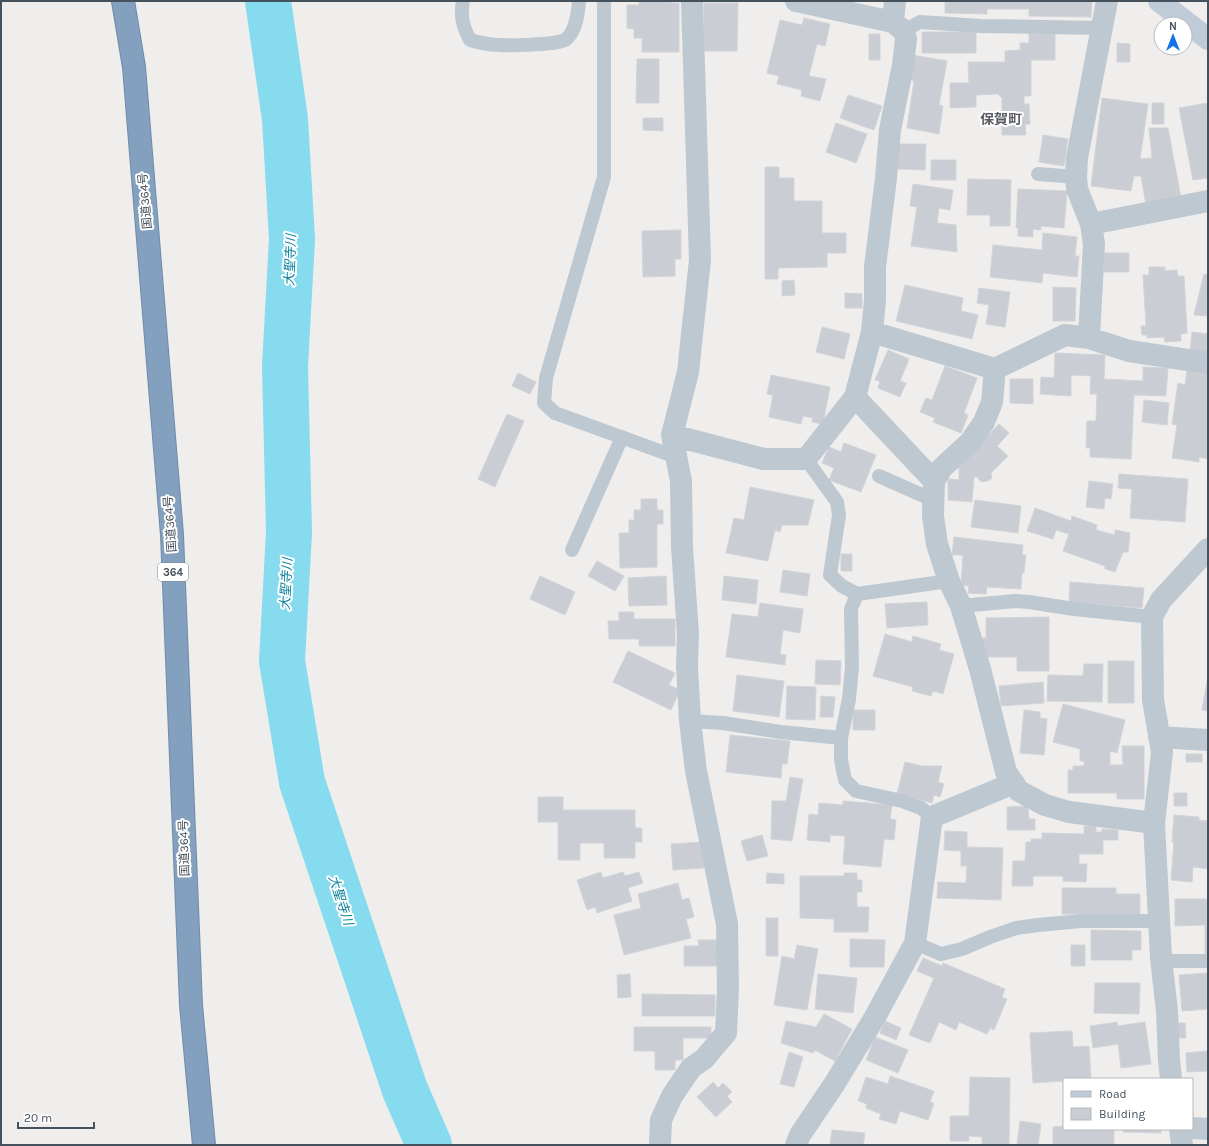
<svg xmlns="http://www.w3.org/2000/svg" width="1209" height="1146" font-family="Karla,'Noto Sans JP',sans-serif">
<rect width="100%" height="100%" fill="#f0eded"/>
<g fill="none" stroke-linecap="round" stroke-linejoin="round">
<path stroke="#86dbee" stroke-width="46" d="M268 1 285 119 292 239 285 366 289 532 282 661 302 782 405 1090 429 1145"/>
</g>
<path fill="#cacdd3" stroke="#d1d4d9" d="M639 1H671V3H679V52H642V38H634V29L627 28V5H639Z
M945 1H1092L1091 17 1029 16V9H987V14L945 13Z
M704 3H738L737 51H704Z
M804 18 830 24 825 46 817 44 809 76 826 79 820 101 801 96 802 90 777 84 779 76 767 73 780 20 802 25Z
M922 32H976V53H922Z
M869 34H880V60H869Z
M1029 34H1055V60H1031V96H1024V104H1029L1030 124H1025L1026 135H1002V98L998 94 976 95V107L950 108V83H969L968 62H1005V51L1020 50V43H1029Z
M1117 43 1130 44V62H1117Z
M912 55 947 61 939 105 943 106 939 134 907 128 914 81 908 79Z
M637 59H659V103H636Z
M848 95 882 106 874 130 840 118Z
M1102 98 1148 104 1140 159 1152 158 1149 128H1168L1181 198 1146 205 1141 176H1134L1131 191 1091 186Z
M1152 103H1164V124H1152Z
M1208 103V178L1193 180 1179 108Z
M643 118H663V131L643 130Z
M836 123 867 134 856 163 826 152Z
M1043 135 1068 139 1064 166 1039 162Z
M898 144H926L925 170 897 169Z
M931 160H956V180H931Z
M765 167H779V178H794V201H822V233H846V253H827V267L778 268V279H765Z
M968 179 1011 180 1010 226H990V215H967Z
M913 184 953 190 950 210 939 208 937 223 956 225 957 252 911 246 917 207 910 206Z
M1018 189 1067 191 1064 228 1041 226V230L1033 229V237L1018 236V228H1016Z
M681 230V259H675V276L643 277 642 231Z
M1043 233 1077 237 1075 256H1079L1077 277 1043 273 1042 283 990 277 993 245 1042 250Z
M1104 253H1129V272H1104Z
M1149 267H1165V271L1177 270 1178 276H1184L1187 333 1181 334V341L1165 342 1164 337 1147 338V335H1142L1141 326H1146L1143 275H1149Z
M1204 274 1208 275V316L1194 315Z
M794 280 795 295 782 296V281Z
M905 285 963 298 961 311 978 315 972 339 896 321Z
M1053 287 1076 288 1075 321H1053Z
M979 288 1010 292 1005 327 986 324 989 305 977 303Z
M845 293 862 294V308H845Z
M822 327 850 334 844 359 816 352Z
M1192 332 1208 334V354L1190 352Z
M888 350 909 359 900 381 906 383 900 397 878 388 880 381 875 380Z
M1055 353 1105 355 1104 379 1143 381V367L1168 368 1166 396 1134 395 1131 459 1090 457V448H1086L1087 421H1096L1097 394H1090L1091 376 1071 375V396L1040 394 1041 377 1054 378Z
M945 366 977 378 964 413 968 415 961 433 933 422 935 418 920 412 926 398 932 400Z
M1187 371 1208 374V459L1199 457V462L1172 458 1177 425 1172 424 1178 383 1185 385Z
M518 373 536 382 530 394 512 386Z
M771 375 830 387 823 424 812 422 813 418 803 416 801 424 769 417 773 395 767 394Z
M1010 379H1033V404L1010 403Z
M1144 400 1169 403 1167 425 1142 422Z
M507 414 524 421 495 487 478 479Z
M999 424 1009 433 997 446 1008 456 991 473 992 478 990 480 982 482 979 480 978 477H974L972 502 948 500V479L959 480V466Z
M844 443 876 455 861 492 829 480 834 468 822 463 829 447 841 452Z
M1119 474 1188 479 1185 522 1130 518 1132 489 1118 488Z
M1089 481 1113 484 1111 499 1105 498 1104 509 1086 507Z
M750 487 814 500 808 525H782L780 532 775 530 768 561 726 553 734 518 744 520Z
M641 499H657V510H663V524H657V567L620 568 619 533H629V520H634V510H641Z
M975 500 1021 506 1018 533 971 527Z
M1035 508 1071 521 1072 516 1097 525 1096 530 1115 535V530L1130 533 1128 552H1123L1115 572 1105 569V566L1063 551 1069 534 1056 530 1053 539 1027 531Z
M954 537 1023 545 1022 555H1026L1024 573H1022L1021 589 987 587 986 594 968 593 969 586 961 585 963 555H952Z
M841 554H852V571H841Z
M597 561 624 576 615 591 588 576Z
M783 570 810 574 807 596 780 592Z
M540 576 575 592 565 615 530 599Z
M666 576 667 605 629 606 628 578Z
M724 576 758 580 756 604 722 600Z
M1070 582 1144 588 1142 608 1069 602Z
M927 602 928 625 887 628 885 604Z
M760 603 803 609 800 633 783 630 780 654 786 655 785 665 726 657 732 614 758 617Z
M619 612H634V619H675V646H639V639H609L608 621H619Z
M1049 617V671H1017V657H983L982 638H986V618Z
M885 634 912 642 913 636 941 644 939 650 954 654 943 694 933 691 931 696 912 691 913 687 873 676Z
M628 651 675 673 669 685 680 690 671 710 613 682Z
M816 660 841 661 840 685 815 684Z
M1108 661H1134V703H1108Z
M1084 664H1103L1102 702 1047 701 1048 675 1083 676Z
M737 675 784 681 779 717 733 711Z
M1208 676V711L1202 710Z
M1043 682 1044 703 1001 706 999 686Z
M787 686 816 687 815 720 786 719Z
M821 696 835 697 833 717H820Z
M1063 704 1125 720 1117 753 1110 751V765H1123L1122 746H1144V799H1117V793H1068V770H1073V766H1084V761H1080V749L1053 742Z
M853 710H875V730H853Z
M1024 710 1040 712V718L1047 719 1044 755 1020 753Z
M730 735 790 741 787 764H782L781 778 726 772Z
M1186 754H1202V762H1186Z
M905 762 922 766H942L938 782 944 784 940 797 934 795 932 803 897 794Z
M790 777 803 779 792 841 771 839 772 801H786Z
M1174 793H1187V806H1174Z
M538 797H563V810H635V828H642V842H635V858H604V843H580V860H558V822H538Z
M843 801 892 805 890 819 896 820 894 840 884 839 881 867 843 864 845 836 830 835V842L807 840 809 814 818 815 819 803 843 805Z
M1028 806 1029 819H1035V830H1007V807Z
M1174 815 1199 817V820L1208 821V869L1193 867 1192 882 1171 880 1174 842H1172Z
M1084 826H1096V832H1102V829L1118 830V840H1103V854H1079V864H1087L1086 882 1063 881V876H1033V886H1012L1013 861H1025L1026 842H1031V839H1042V833L1084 834Z
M945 831 967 832V847L1003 848 1001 900 937 898 938 882 966 883 967 866H961V851L944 850Z
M762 835 768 856 747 861 741 841Z
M702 842 704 868 673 870 671 844Z
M601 872 603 878 623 872 625 876 639 872 643 883 628 888 632 901 597 913 595 907 587 910 577 880Z
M767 873 784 874V884L766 883Z
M844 873H857V880H862V892H857V907H869L868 932H834V919L800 918V876H844Z
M678 883 682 900 689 898 694 917 686 919 691 938 624 955 614 915 641 908 638 894Z
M1062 888H1116V894H1140V914H1062Z
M1175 899H1208V954H1205V925L1175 926Z
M766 918H778V956H766Z
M1091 930 1141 931V950H1132V960H1091Z
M850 939 885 940 884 967H850Z
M698 940H719V966H684V946H699Z
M797 945 818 949 807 1010 774 1005 782 956 794 959Z
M1071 945H1085V966H1071Z
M923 958 942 966 943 963 1005 989 1002 997 1007 999 994 1030 990 1028 987 1034 959 1022 956 1030 939 1022 930 1043 909 1035 934 978 917 971Z
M1208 973V1009L1182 1011 1179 975Z
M630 974 631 997 618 998 617 975Z
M818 974 857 978 853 1013 815 1009Z
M1095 983H1140L1139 1014 1094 1013Z
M642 994 715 995V1016H642Z
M824 1014 852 1029 835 1061 815 1050 813 1053 781 1043 786 1021 816 1027Z
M885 1021 901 1028 896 1040 880 1033Z
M1117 1022 1118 1026 1145 1022 1151 1064 1121 1068 1118 1044 1093 1048 1090 1026Z
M1178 1023H1185L1186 1038H1179Z
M634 1027H711V1038H683V1060H675V1070H655V1051H634Z
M1072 1031 1073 1047 1089 1046 1091 1079H1064V1081L1033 1083 1030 1033Z
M875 1037 908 1050 898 1073 866 1060Z
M1208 1051V1071L1187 1072 1186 1053Z
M789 1052 803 1057 794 1087 780 1084Z
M890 1076 934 1091 930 1102 934 1103 928 1120 900 1111 896 1124 879 1119 881 1114 866 1108 867 1104 858 1101 866 1077 888 1084Z
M970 1077 1010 1078 1009 1145H982V1137L969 1136V1141H950V1116H969Z
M713 1082 718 1088 723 1083 732 1092 727 1096 732 1102 716 1117 697 1097Z
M1020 1121 1041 1124 1038 1145H1017Z
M1064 1126V1129H1114V1145H1053V1127Z
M1123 1129H1161V1133L1123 1132Z
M832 1130 865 1133 863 1145H830Z"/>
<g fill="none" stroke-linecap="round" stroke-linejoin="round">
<defs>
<path id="highway" d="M123 1 134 67 172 535 191 1005 204 1145"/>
</defs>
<use href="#highway" stroke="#6f8caa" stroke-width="24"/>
<path stroke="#bdc8d0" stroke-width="14" d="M463 1C460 16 463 27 470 40 480 43 490 45 501 45 509 46 561 44 565 40 576 32 578 14 579 1
M604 1V177L546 378 544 403 555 413 676 457
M904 31 920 22 981 26 1102 28
M1038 174 1076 177
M806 459 837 502 839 515 830 575 842 586 857 594 949 581
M879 476 933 500
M572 550 622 437
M961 606 1015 601 1029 602 1074 609 1152 617
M690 721 723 723 781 732 841 738V760L845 780 856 791 902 801 921 808 932 817
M841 738 849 699 852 667 851 609 857 594
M915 943 941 954 962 949 990 937 1016 928 1038 925 1081 921H1159
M1162 961H1208"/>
<path stroke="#bdc8d0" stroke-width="22" d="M796 1 893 22
M1091 224 1208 201
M872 332 995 369 1065 335 1089 338 1129 351 1208 363
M1089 338 1094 244 1091 224 1077 189 1076 177 1077 158 1107 1
M855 397 934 481 933 516 937 544 949 581 961 606 980 669 1006 772 1019 791 1045 805 1069 812 1154 823
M672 435 764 459H806L855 397 872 332 875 300V267L886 178 890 130 903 65 906 39 904 31 893 22 895 1
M934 481 942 468 970 442 984 422 992 402 995 369
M1159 737 1208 740
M1171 1079 1169 1060 1167 1011 1161 958 1154 823 1162 752 1153 700 1152 617 1161 600 1208 549
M1192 1128 1208 1129
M1180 1129 1182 1145
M660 1145 661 1120 672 1096 691 1068 704 1059 726 1033 728 988 727 924 696 771 690 721 687 667 688 634 682 547 681 481 672 435 688 372 700 260 692 1
M796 1145 800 1135 835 1083 875 1017 915 943 932 817 1014 783"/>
<path stroke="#bfcbd7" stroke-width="22" d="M1159 1 1208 39"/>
<use href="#highway" stroke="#83a1be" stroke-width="22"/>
</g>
<g text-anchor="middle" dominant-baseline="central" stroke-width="4" stroke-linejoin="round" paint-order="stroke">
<rect fill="#fff" stroke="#7d858c" stroke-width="1" x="158" y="563" width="30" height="18" rx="3"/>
<g font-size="11" font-weight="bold" fill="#45515b">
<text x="173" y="572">364</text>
</g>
<g font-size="12" fill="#45515b" stroke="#fff">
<text transform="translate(145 201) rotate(-95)">国道364号</text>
<text transform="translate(170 524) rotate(-94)">国道364号</text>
<text transform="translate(184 848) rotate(-92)">国道364号</text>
</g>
<g font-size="13" font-style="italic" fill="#09819c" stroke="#fff">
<text transform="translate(290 260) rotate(-88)">大聖寺川</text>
<text transform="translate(286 584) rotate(-87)">大聖寺川</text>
<text transform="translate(341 900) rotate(72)">大聖寺川</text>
</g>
<g font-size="14" font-weight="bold" fill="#5a5e63" stroke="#fff">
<text x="1001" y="119">保賀町</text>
</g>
</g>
<rect width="1209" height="1146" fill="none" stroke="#45515b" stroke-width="4"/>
<rect x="1063" y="1078" width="130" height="52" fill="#ffffff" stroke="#b5b9bd"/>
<rect x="1071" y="1091" width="20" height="6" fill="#bfcbd7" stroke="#b5b9bd"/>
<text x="1099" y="1098" font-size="12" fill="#45515b">Road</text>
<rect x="1071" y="1108" width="20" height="12" fill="#cacdd3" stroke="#b5b9bd"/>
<text x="1099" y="1118" font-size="12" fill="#45515b">Building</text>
<g transform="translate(1173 36)"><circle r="19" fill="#ffffff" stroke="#b5b9bd"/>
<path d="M0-3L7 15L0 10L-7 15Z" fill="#1373e4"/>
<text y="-6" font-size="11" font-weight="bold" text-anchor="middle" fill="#45515b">N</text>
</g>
<path d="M18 1122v6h76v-6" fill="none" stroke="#45515b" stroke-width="2"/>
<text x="24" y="1122" font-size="12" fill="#45515b" stroke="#ffffff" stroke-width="3" paint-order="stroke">20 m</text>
</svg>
